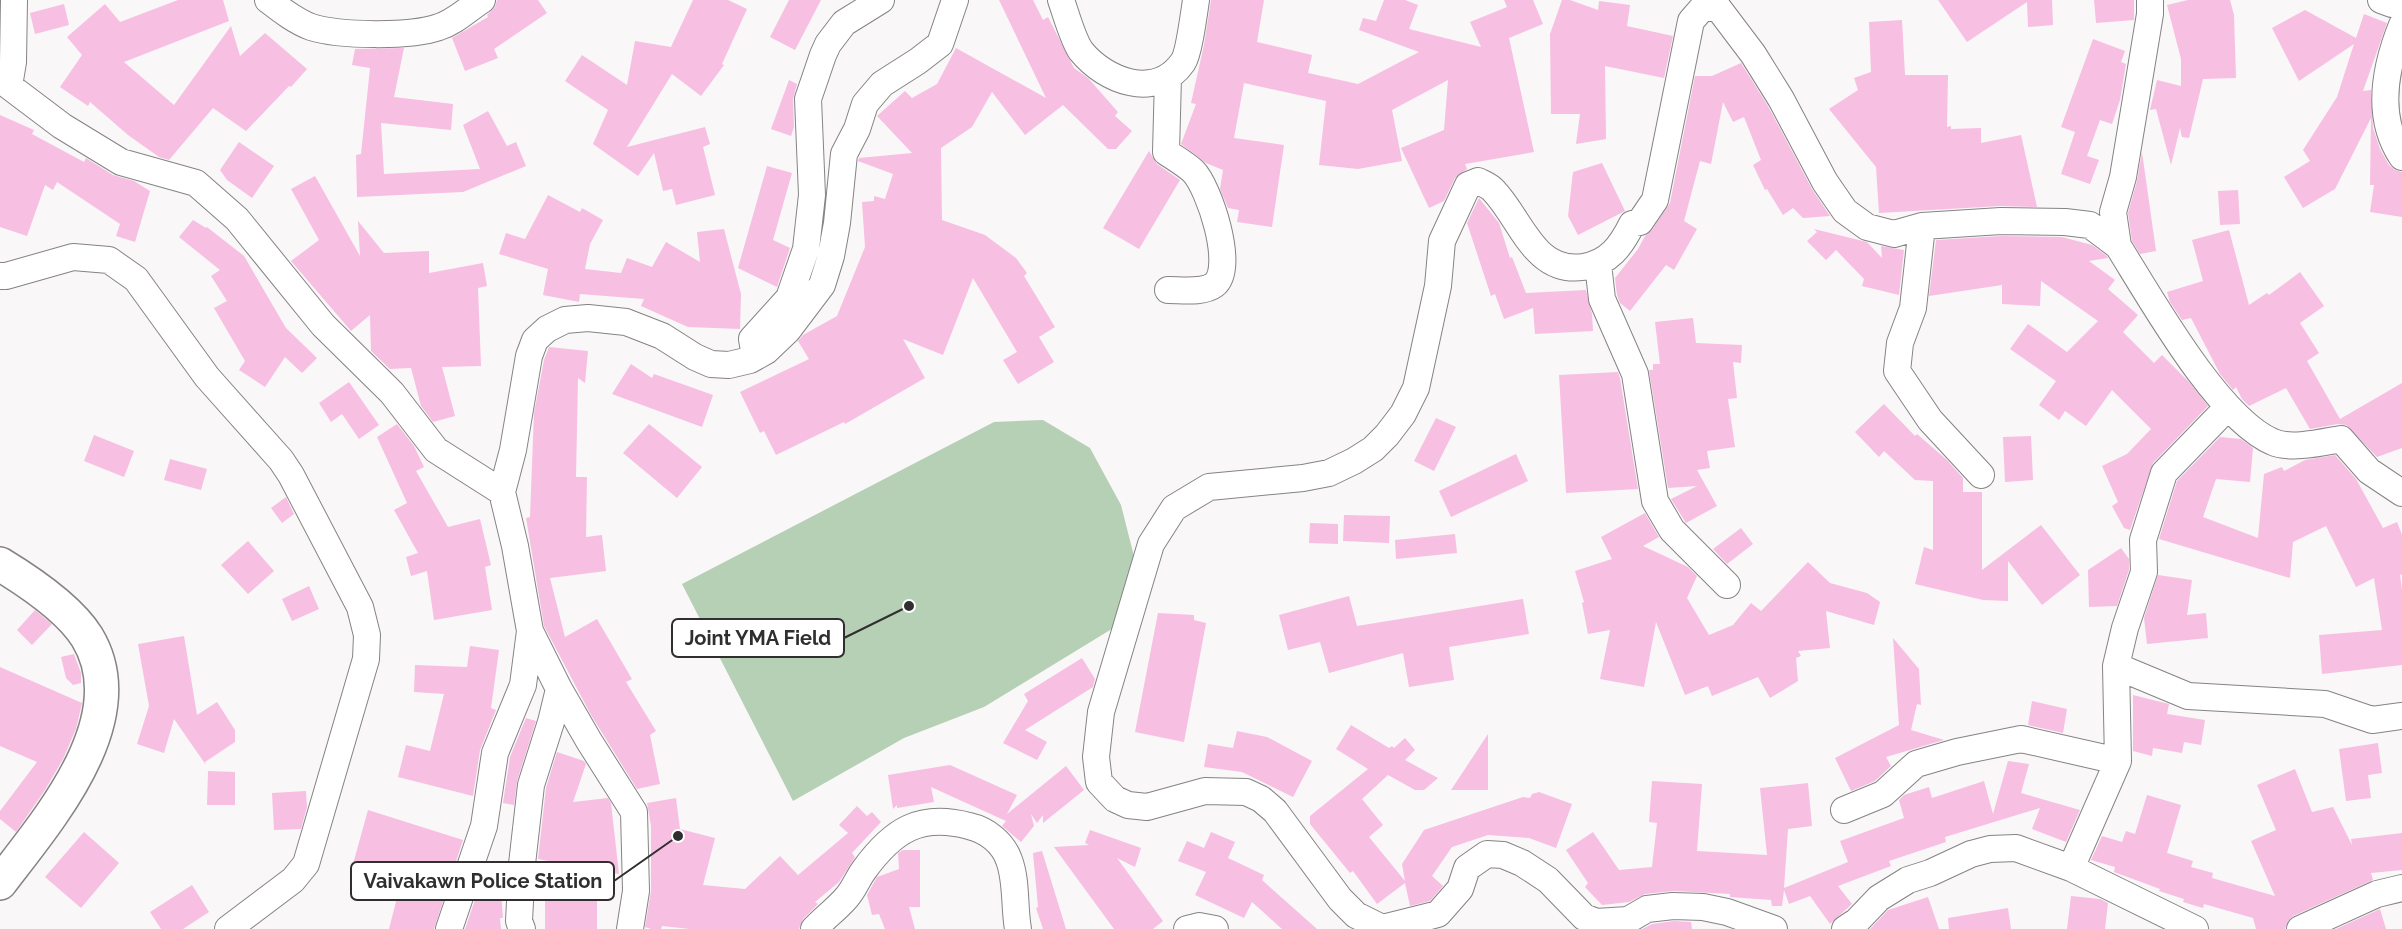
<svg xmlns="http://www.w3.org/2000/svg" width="2402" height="929" font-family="Raleway,sans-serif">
<rect width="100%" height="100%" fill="#faf7f8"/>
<path fill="#b5d0b5" d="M1043 420 1090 448 1121 505 1138 572 1115 627 984 707 904 738 793 801 682 584 994 422Z"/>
<path fill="#f7bfe2" d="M178 0H223L229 21 124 62 174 105 231 26 240 56 265 33 307 69 291 87 289 86 246 131 213 108 169 160 159 157 128 135 90 102 88 106 60 87 82 55 67 37 105 4 120 22Z
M497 0H538L547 13 494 49 498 58 465 71 452 38 488 17 487 15 495 7Z
M693 0H728L747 9 722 64 724 65 701 96 672 74 627 147 705 127 710 144 703 147 715 195 676 205 672 189 663 191 654 153 638 176 593 144 608 110 565 81 582 55 627 85 635 41 671 47Z
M789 0H821L795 50 770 37Z
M999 0H1033L1043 20 1048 17 1074 68 1088 78 1118 112 1115 116 1132 131 1116 149H1108L1063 105 1025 135 992 92 972 127 941 148 942 220 985 235 1016 258 1027 273 1024 276 1055 327 1039 337 1054 362 1018 384 1003 360 1017 352 973 278 943 355 903 339 925 378 845 424 844 422 776 455 764 431 760 433 740 392 809 359 798 341 803 335 837 316 865 247 862 202 874 201V196L885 199 893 174 858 161 859 158 912 153 877 116 905 91 912 98 937 84 956 48 1046 98Z
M1211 0H1264L1257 42 1312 55 1308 73 1358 84 1419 52 1359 30 1363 18 1376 21 1384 0H1405L1418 5 1409 29 1481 47 1470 22 1507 7 1504 0H1533L1543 24 1509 38 1534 152 1465 164 1467 169 1455 178 1444 201 1429 208 1401 148 1444 130 1448 80 1392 110 1402 161 1358 169 1319 165 1326 101 1244 83 1234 138 1284 145 1272 227 1237 222 1239 210 1228 208 1220 189 1223 170 1206 163 1181 144 1196 104 1191 103 1204 45Z
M1562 0H1570L1598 10 1599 1 1630 5 1627 26 1673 36 1664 78 1605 66 1606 139 1576 144 1580 114H1551L1550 34Z
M1938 0H2052L2053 25 2028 27 2027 2 1967 42Z
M2094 0H2134V20L2096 23Z
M2188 0H2230L2234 15 2236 78 2203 79 2189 138 2182 137 2180 128 2171 165 2156 109 2150 110 2157 80 2181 86V59L2167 5Z
M64 4 69 25 35 34 30 13Z
M2305 10 2356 38 2364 14 2387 23 2363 91 2371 90 2373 128 2380 149 2389 165 2395 170 2402 172V217L2370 212 2374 185H2370L2371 118 2335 189 2303 208 2284 177 2310 161 2303 150 2337 97 2354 44 2299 81 2272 28Z
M1902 20 1905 75H1948L1947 127 1951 126V129L1981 128V143L2021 135 2037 207 2000 206 1879 213 1876 167 1829 109 1858 90 1854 78 1871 72 1869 22Z
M2093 39 2125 51 2121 62 2126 64 2120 100 2112 124 2100 120 2087 156 2099 160 2090 184 2061 174 2075 132 2061 127Z
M404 48 394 97 453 104 451 130 381 123 384 174 480 169 463 125 488 111 507 146 516 142 526 166 463 192 357 197 356 155 361 154 370 68 352 65 355 49Z
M1741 63 1768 106 1812 189 1830 216 1803 218 1793 208 1783 215 1767 189 1765 190 1753 165 1761 160 1744 117 1733 122 1723 102 1711 164 1700 161 1684 221 1697 229 1674 270 1666 265 1630 311 1620 303 1617 295 1615 278 1638 249 1645 236 1652 230 1670 203 1695 76H1712Z
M789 80 797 84 793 99 794 127 791 136 771 129Z
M0 115 34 130 32 134 84 162 86 158 113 175 134 181 150 191 135 242 116 236 120 224 57 182 53 190 45 185 27 236 0 227Z
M239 142 274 166 252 198 227 180 220 170Z
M1149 151 1157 164 1180 180 1139 249 1103 228Z
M2142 152 2156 251 2140 254 2132 241 2128 213 2137 181Z
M1602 163 1625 211 1578 235 1568 216 1573 172Z
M767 166 792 173 773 240 790 248 777 287 738 268Z
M315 176 360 256 358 221 384 253 429 251V273L483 263 487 286 478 288 481 366 442 367 455 416 433 422 421 406 411 368 390 369 371 351 370 315 351 331 291 261 319 240 291 189Z
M2238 190 2240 224 2220 225 2218 191Z
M548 195 580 212 582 208 603 220 590 244 585 269 621 273 627 258 652 267 666 242 700 262 697 232 724 229 741 294 740 329 688 327 641 306 644 299 580 294 579 302 543 295 548 269 499 254 506 233 525 239Z
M1479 198 1499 223 1510 258 1512 257 1526 293 1586 290 1592 314 1593 331 1535 334 1533 308 1504 319 1495 294 1491 296 1467 223Z
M193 220 206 228 207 227 244 256 286 328 317 358 302 373 285 357 265 387 239 370 245 361 214 308 227 301 211 276 220 270 179 237Z
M1814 229 1867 242 1882 258 1881 246 1904 250 1899 295 1862 286 1864 279 1836 250 1826 260 1807 241 1817 232Z
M2229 230 2249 305 2267 293 2269 295 2300 272 2324 306 2300 323 2319 353 2307 361 2340 419 2402 383V448L2377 457 2346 425 2338 424 2310 429 2286 388 2249 406 2242 399 2236 387 2233 390 2220 374 2191 318 2182 320 2170 302 2167 292 2203 281 2192 240Z
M2001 236 2062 237 2092 245 2107 256 2108 258 2089 261 2115 280 2108 289 2138 315 2123 332 2154 363 2162 355 2189 382 2208 406 2153 463 2130 530 2124 528 2112 506 2118 502 2102 466 2127 454 2151 429 2112 390 2086 426 2065 411 2059 420 2039 405 2056 381 2010 349 2028 324 2067 352 2098 321 2041 281 2040 306 2002 304V285L1929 296 1936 240Z
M1693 318 1696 343 1742 345 1741 363 1733 362 1737 398 1728 399 1735 447 1707 451 1710 468 1697 470 1717 506 1686 523 1671 499 1697 486 1668 488 1649 370H1653V364H1660L1655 322Z
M549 347 588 351 585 383 578 378 576 477H587L586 537 602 535 606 571 550 578 565 637 597 619 632 679 626 682 656 731 650 735 660 784 637 789 591 715 544 626 526 518 530 517 534 413 544 360Z
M631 364 652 378 654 374 713 395 702 427 612 394Z
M1618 372 1620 378 1638 489 1566 493 1559 375Z
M349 382 379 425 359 439 342 414 331 422 319 403Z
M1884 404 1915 436 1917 434 1947 460 1963 478V492H1982V570L2041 525 2080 575 2042 605 2008 561V601L1983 600 1915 584 1924 547 1933 550V481L1915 480 1884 451 1879 457 1855 432Z
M1436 418 1456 427 1434 471 1414 461Z
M397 424 414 446 424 467 416 471 448 527 480 519 491 565 485 567 492 610 434 620 427 571 411 576 406 557 418 553 394 510 407 503 377 437Z
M649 424 702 467 677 498 623 453Z
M94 435 134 451 124 477 84 461Z
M2031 436 2033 480 2005 482 2003 437Z
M2220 437 2241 439 2253 448 2250 482 2216 479 2203 517 2258 538 2264 474 2282 467 2284 471 2305 460 2335 455 2356 479 2383 528 2397 522 2402 535V574L2400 575 2402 590V665L2322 674 2319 635 2382 630 2374 578 2356 587 2326 526 2293 542 2290 578 2159 539 2177 481Z
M1516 454 1528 481 1451 517 1439 491Z
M170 459 207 469 201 490 164 480Z
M286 497 294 514 282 523 271 508Z
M1645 513 1659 537 1643 546 1688 567 1697 576 1687 598 1709 635 1733 625 1751 603 1761 611 1808 562 1830 583 1867 593 1880 602 1874 625 1826 611 1830 648 1798 651 1801 656 1796 658 1798 681 1770 698 1758 677 1712 696 1708 686 1685 695 1656 622 1644 687 1600 679 1610 630 1588 634 1582 603 1584 602 1575 571 1612 559 1601 537Z
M1344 515 1390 516 1389 543 1343 541Z
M1310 523 1338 524V544L1309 543Z
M1741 528 1753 544 1727 564 1713 549Z
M1455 534 1457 553 1396 559 1395 540Z
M248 541 274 571 248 594 221 565Z
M2121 548 2129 559V570L2117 606 2089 607 2088 570Z
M2158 575 2192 580 2187 615 2206 613 2208 638 2147 644 2144 618Z
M309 586 319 609 292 621 282 599Z
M1349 596 1357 626 1523 599 1529 634 1449 647 1454 680 1409 687 1403 653 1329 673 1320 642 1288 650 1279 615Z
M35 610 52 624 32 645 17 630Z
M1158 613 1194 615V620L1206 623 1184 742 1135 732Z
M184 636 197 715 217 702 235 730V742L205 762 206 765 174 719 164 753 137 744 149 706 138 644Z
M1893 638 1919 669 1921 705 1917 704 1911 730 1944 740 1886 757 1891 766 1875 781 1851 791 1835 758 1899 725Z
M470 646 499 650 491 708 496 710 480 750 473 796 398 777 406 745 430 751 444 694 414 692 415 665 467 667Z
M74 654 81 673V683L73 685 66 678 61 657Z
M1082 658 1095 679 1093 687 1025 730 1047 742 1037 760 1003 743 1028 701 1024 694Z
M0 667 82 703 76 729 63 759 45 790 16 832 0 819V811L37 762 0 746Z
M2133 695 2169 704 2167 714 2205 720 2201 745 2184 742 2182 753 2153 748 2152 756 2133 751Z
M2032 701 2067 709 2063 733 2028 725Z
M526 718 536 721 517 781 514 805 503 803 510 757Z
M1351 725 1389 748 1392 746 1394 748 1405 738 1415 750 1405 760 1438 778 1424 790H1415L1388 775 1362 799 1383 825 1369 837 1405 881 1402 864 1424 830 1523 797 1530 798 1532 794 1539 792 1572 804 1556 848 1529 838 1488 835 1452 847 1432 876 1443 886 1430 901 1410 906 1405 883 1377 904 1353 871 1350 873 1310 824V816L1368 769 1336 749Z
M1237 731 1267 737 1312 761 1293 797 1242 772 1204 767 1208 744 1233 748Z
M1488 734V790H1451Z
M2378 743 2382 773 2368 775 2371 798 2346 801 2339 749Z
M557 752 584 761 586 764 573 802 608 798 611 803 619 874 538 859 546 788Z
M2008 761 2029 764 2021 793 2080 810 2066 842 2032 829 2040 808 1945 837 1946 842 1889 861 1891 866 1838 886 1852 904 1830 924 1810 896 1789 904 1784 890 1782 906H1772L1771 900 1730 897V894L1674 891 1645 894 1629 902 1602 905 1585 887 1588 883 1566 850 1593 832 1619 870 1652 867 1657 823 1649 822 1652 781 1702 784 1697 851 1767 855 1760 788 1808 783 1812 826 1788 829 1784 888 1848 862 1840 841 1904 818 1899 800 1904 795 1929 787 1932 798 1984 781 1993 814Z
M950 765 1017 795 1007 814 1066 766 1084 790 1043 823V815L1037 823 1031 814 1034 826 1021 842 1002 826 1006 821 931 787 934 802 897 808V805L893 809 888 775Z
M2295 769 2312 812 2333 807 2352 845 2351 839 2402 833V870L2371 873 2373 880 2293 916 2288 921 2285 929H2256L2253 918 2204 904 2203 908 2183 902 2184 899 2159 891 2160 889 2114 872 2115 867 2091 860 2102 836 2122 842 2126 831 2135 834 2147 795 2181 805 2167 853 2193 861 2191 867 2213 873 2212 878 2275 896 2251 841 2276 830 2257 785Z
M208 771 235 772V805H207Z
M306 791 307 807 301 829 274 830 272 793Z
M676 798 680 829 715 838 703 885 745 889 780 856 798 875 848 833 839 825 857 806 867 816 872 812 881 822 852 853 855 857 839 882 815 902 818 904 803 919 799 929H690L662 926 661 929H651L645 927 651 891V826L647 803Z
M368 810 463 840 434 929H389L402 878 353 864Z
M1090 830 1141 848 1135 867 1117 858 1163 921 1153 929H1114L1054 847 1089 845 1085 843Z
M84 832 119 863 81 908 45 877Z
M1211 832 1235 842 1228 858 1264 875 1262 880 1317 929H1282L1252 902 1244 918 1195 895 1206 872 1178 861 1187 841 1204 848Z
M903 850H920V907H909L915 929H885L879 914 872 915 867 895 877 877 899 869 898 853Z
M1042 851 1066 929H1043L1036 908 1038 907 1033 853Z
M192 885 209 912 183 929H161L150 912Z
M597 887V929H545V890Z
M501 893 503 918H500L501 929H465L477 894Z
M2071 896 2100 899 2108 903 2105 929H2067Z
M1928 897 1939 929H1870L1888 910Z
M2008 908 2011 929H1949L1948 918Z
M2380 909 2386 929H2336Z
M1674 921 1691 922 1692 929H1642L1652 924Z"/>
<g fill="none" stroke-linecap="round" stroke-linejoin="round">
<defs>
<path id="minor" d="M268 0C281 10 295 21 311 27 339 36 411 37 439 27 455 22 468 9 482 0
M1061 0C1066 14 1073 40 1081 51 1105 81 1156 101 1183 62 1189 53 1194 13 1196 0
M2381 0 2392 4H2402
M2402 25C2385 67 2375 117 2402 157
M0 76 9 86 62 126 121 162 196 183 237 219 323 325 392 393 436 450 502 492 513 450 529 356 535 340 547 329 565 320 588 318 626 322 662 336 695 357 711 364 729 365 750 360 766 351 788 330 822 285 831 256 837 223 844 154 857 129 865 104 882 84 918 61 940 44 955 0
M1168 77 1166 152C1175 158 1185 164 1193 171 1209 187 1236 268 1214 285 1203 293 1182 290 1168 290
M9 86 13 62 14 0
M1922 226 1913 308 1900 343 1897 371 1930 420 1981 475
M2118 246C2150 297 2218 419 2273 442 2291 450 2323 442 2341 439L2369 471 2402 493
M1598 264 1602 299 1635 374 1655 501 1672 530 1727 585
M0 276H6L73 257 109 260 136 279 207 377 281 460 291 475 360 607 367 635 366 659 306 864 293 880 228 929
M755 357 752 339 789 298 806 249 812 195 808 99 823 55 828 44 844 23 881 0
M530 631 559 689 589 741 634 812 636 891 630 929
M2116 666 2188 696 2325 704 2372 720 2402 716
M1844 810 1883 794 1916 764 1957 752 2021 739 2118 761
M2071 868 2118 761 2116 666 2125 628 2144 572 2143 540 2164 473 2228 407
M449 929 484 826 495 753 523 685 530 631 515 546 502 492
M522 929 519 921 522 864 531 785 551 722 559 689
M814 929C824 918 837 909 847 897 854 889 858 878 864 870 893 830 920 813 969 826 987 830 1003 843 1009 860 1017 881 1014 907 1018 929
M1187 929 1199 926 1215 929
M1774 929 1727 912 1703 907 1673 906 1647 909 1628 920 1596 922 1584 917 1548 880 1522 863 1503 855 1487 854 1467 868 1460 889 1438 914 1382 928 1356 915 1340 899 1275 811 1261 799 1246 792 1205 791 1147 807 1128 805 1115 799 1099 782 1096 757 1101 712 1151 544 1174 508 1209 487 1303 478 1329 473 1354 461 1373 449 1387 435 1403 414 1416 388 1438 286 1442 241 1468 185 1478 181C1484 184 1490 186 1494 191 1521 219 1534 274 1583 267 1609 263 1621 246 1632 224L1640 222 1655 200 1691 21 1704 6 1719 9 1753 54 1781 99 1825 182 1845 211 1867 227 1894 234 1922 226 2001 221 2065 222 2090 225 2118 246 2113 212 2123 177 2150 14V0
M1845 929 1857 921 1879 898 1908 880 1930 873 1971 854 1990 849 2016 848 2071 868 2195 929
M2300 929 2377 894 2402 888"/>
<path id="highway" d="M0 564C28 581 69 608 87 637 137 719 47 821 0 883"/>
</defs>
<use href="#minor" stroke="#858384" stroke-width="28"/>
<use href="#highway" stroke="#858384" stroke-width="36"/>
<use href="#minor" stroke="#fff" stroke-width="26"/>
<use href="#highway" stroke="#fff" stroke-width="33"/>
</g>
<path fill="none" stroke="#302e2f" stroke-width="2" d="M909 606L844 638M678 836L614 881"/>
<g fill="#302e2f" stroke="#fff" stroke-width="2">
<circle cx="909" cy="606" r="6"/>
<circle cx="678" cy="836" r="6"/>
</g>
<g fill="#fff" stroke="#302e2f" stroke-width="2">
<rect x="672" y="619" width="172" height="38" rx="6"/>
<rect x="351" y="862" width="263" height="38" rx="6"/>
</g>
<g font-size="20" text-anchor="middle" font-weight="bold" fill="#302e2f">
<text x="758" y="645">Joint YMA Field</text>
<text x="483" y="888">Vaivakawn Police Station</text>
</g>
</svg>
